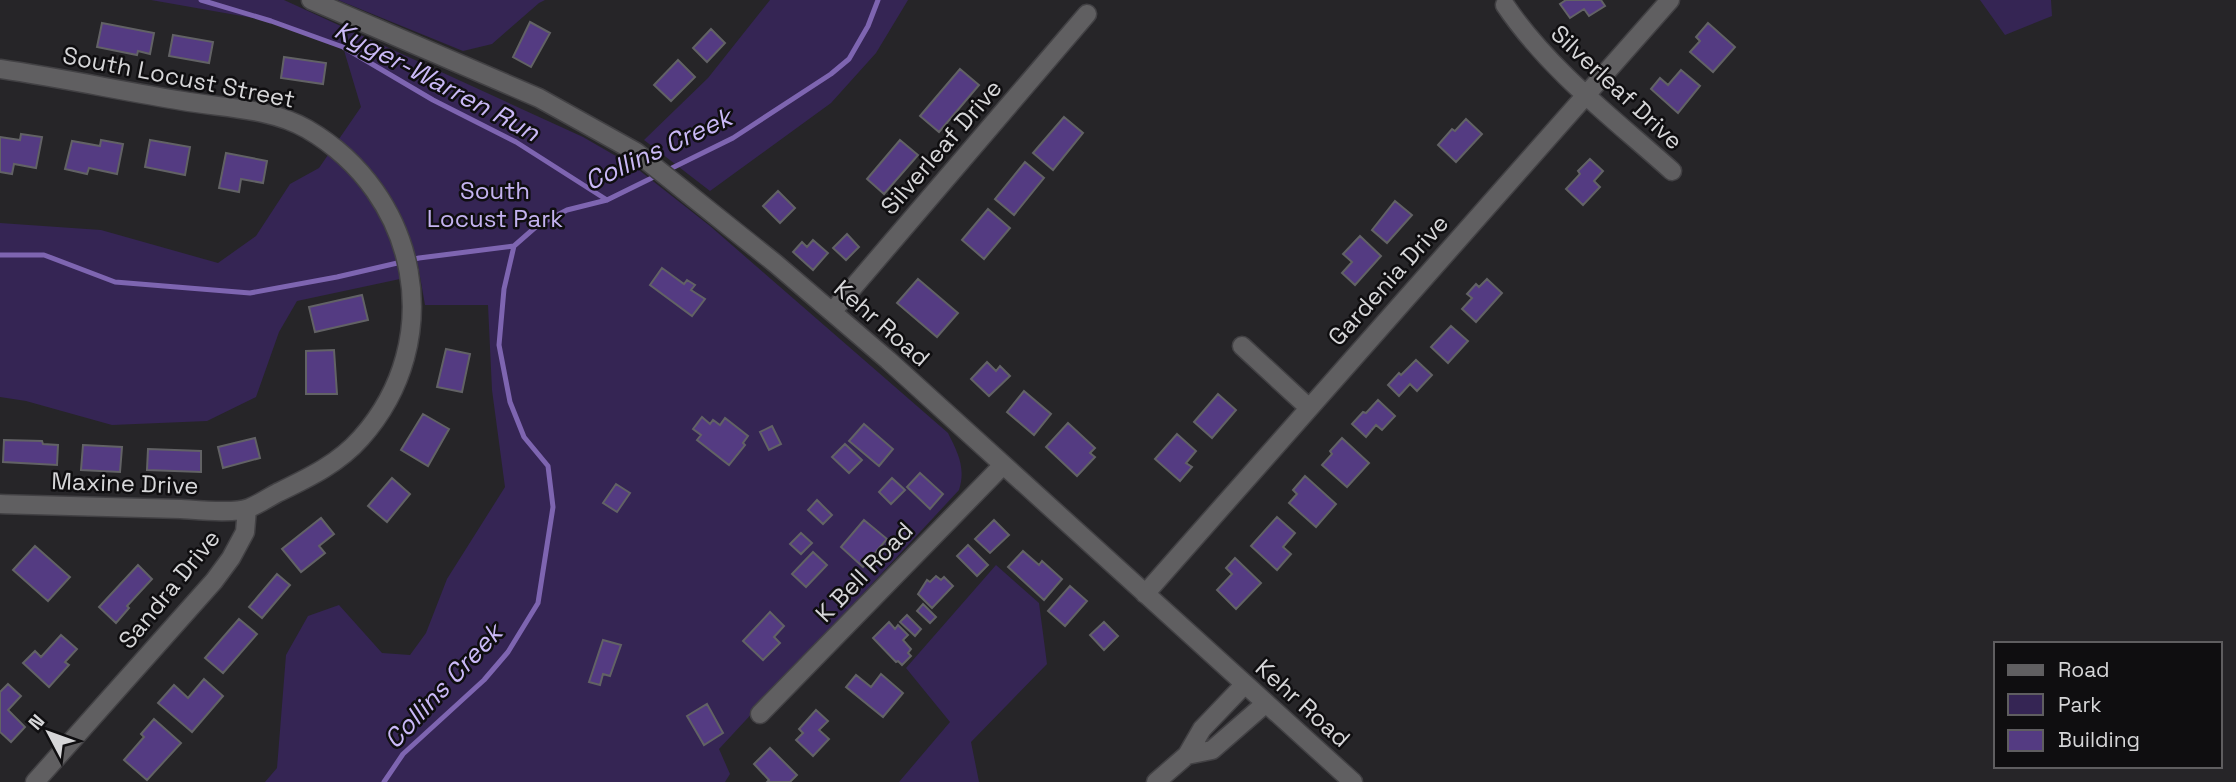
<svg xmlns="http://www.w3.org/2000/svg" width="2236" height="782" font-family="'Space Grotesk',sans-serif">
<rect width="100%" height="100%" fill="#262528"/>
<path fill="#352554" d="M151 0H284L583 137 635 167 710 226 948 433C958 453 966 468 959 490L719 749 730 774 725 782H265L277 768 286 655 308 616 339 605 382 653 410 655 426 633 447 579 505 487 492 390 488 305H425L418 265 398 270 400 279 297 301 279 332 256 397 207 421 112 425 26 401 0 397V223L101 230 218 263 256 236 290 184 319 168 361 107 343 47 271 21Z
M338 0H545L539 3 492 44 463 51Z
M770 0H908L876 53 831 103 710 191 644 140 708 78Z
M1980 0H2051L2052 16 2005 35Z
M996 565 1039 603 1047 664 971 742 979 782H899L950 722 906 668Z"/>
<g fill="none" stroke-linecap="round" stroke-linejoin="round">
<path stroke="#7e65b1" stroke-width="5" d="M201 0 271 21 343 47 433 100 516 142 607 200
M0 255H44L115 282 250 293 337 277 419 258 514 246
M384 782 403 754 484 680 508 652 538 603 553 507 548 466 524 437 510 402 499 345 504 289 514 246 538 225 567 210 607 200 733 138 831 74 849 59 868 26 878 0"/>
</g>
<path fill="#543b82" stroke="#626265" stroke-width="2" d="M1566 0H1601L1605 6 1589 16 1584 9 1570 18 1560 4Z
M530 22 550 33 531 67 513 57Z
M102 23 154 33 150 54 138 51 137 55 97 47Z
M1708 23 1735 47 1713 72 1690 52 1700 41 1696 37Z
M711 29 725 43 707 62 693 48Z
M173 35 213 42 209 63 169 56Z
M284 57 326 63 323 84 281 78Z
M678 60 695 77 671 101 654 85Z
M960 69 979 85 939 132 920 116Z
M1681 70 1700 86 1678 113 1651 89 1660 78 1668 85Z
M1064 117 1083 133 1053 170 1033 153Z
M1466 119 1482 134 1456 162 1438 145 1452 129 1455 131Z
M21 134 42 137 36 168 14 164 12 174 0 172V137L20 140Z
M101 140 123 144 117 174 89 168 87 174 65 169 72 141 100 146Z
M150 140 190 147 185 175 145 167Z
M900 140 918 155 884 194 867 179Z
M226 153 267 161 263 183 241 179 239 192 219 188Z
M1590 159 1603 171 1594 181 1600 187 1583 205 1566 189 1580 174 1578 171Z
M1025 162 1044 178 1014 215 995 199Z
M778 191 795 208 780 223 763 206Z
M1395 201 1412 215 1387 243 1372 230Z
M988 209 1010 228 984 259 962 240Z
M847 234 859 247 846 260 833 248Z
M1360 236 1381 256 1355 285 1342 273 1352 262 1343 254Z
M813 240 828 253 813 270 793 252 802 242 807 247Z
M662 268 684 284 687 280 695 285 691 290 705 299 692 316 650 285Z
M918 279 958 313 937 337 897 303Z
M1487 279 1502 293 1476 322 1462 309 1472 298 1467 294 1476 284 1479 287Z
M362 295 368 320 315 332 309 307Z
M1451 326 1468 341 1448 363 1431 347Z
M446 349 470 354 462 392 437 387Z
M334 350 337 394H306V351Z
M1416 360 1432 375 1417 391 1410 384 1399 396 1388 385 1399 373 1401 375Z
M987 362 996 371 1000 366 1010 376 989 396 971 379Z
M1024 391 1051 414 1034 435 1007 412Z
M1218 394 1236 410 1212 438 1194 422Z
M1378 400 1395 416 1382 430 1376 425 1366 437 1352 424 1363 412 1366 413Z
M423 414 449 429 428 466 401 450Z
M702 417 710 424 713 420 720 425 725 418 748 436 743 443 745 445 729 465 697 440 701 435 693 429Z
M1068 423 1095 448 1090 453 1095 457 1077 476 1046 447Z
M864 424 893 449 879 466 849 441Z
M772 426 781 444 769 450 760 432Z
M1177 434 1196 451 1186 463 1192 467 1180 481 1155 459Z
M255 438 260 458 223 468 218 447Z
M1342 438 1369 463 1347 487 1322 465 1332 454 1330 451Z
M4 440 42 441 43 444 58 445 57 465 3 462Z
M845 444 862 460 849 473 832 457Z
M83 445 122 447 120 472 81 470Z
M148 449 201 451V472L147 470Z
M920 473 943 494 930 509 907 487Z
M1305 476 1336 504 1316 527 1289 503 1297 494 1293 490Z
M392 478 410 494 387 522 368 506Z
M892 478 905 490 891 504 879 492Z
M616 484 630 493 617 512 603 503Z
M817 500 832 515 823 524 808 510Z
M1277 517 1295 533 1283 547 1291 554 1277 570 1251 546Z
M321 518 334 534 319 546 325 553 301 572 282 549Z
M864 520 887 539 863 567 841 547Z
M994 520 1009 535 990 553 975 539Z
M801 533 812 543 801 554 790 544Z
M968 545 988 565 977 576 957 556Z
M35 546 70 577 48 601 13 570Z
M1023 551 1039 565 1042 561 1062 579 1044 600 1008 567Z
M813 552 827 565 806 587 792 574Z
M1235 558 1261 583 1236 609 1217 590 1232 574 1226 568Z
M138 565 152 579 127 606 129 608 116 623 99 607Z
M277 574 290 585 262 618 249 607Z
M936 576 941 580 944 577 953 586 932 608 918 594 927 580 930 582Z
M1070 586 1087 601 1065 626 1048 611Z
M923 604 936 617 930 623 917 611Z
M770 612 784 626 774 637 780 643 763 660 743 641Z
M907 615 921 629 915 636 900 622Z
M239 619 257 634 223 673 205 658Z
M889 622 895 629 898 625 908 635 903 640 911 649 908 653 911 656 902 665 898 661 896 662 873 638Z
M1104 622 1118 636 1104 650 1090 635Z
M61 635 77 649 65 662 69 665 49 687 23 663 35 651 41 657Z
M603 640 621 645 610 676 603 674 600 685 589 682Z
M881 674 903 693 883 717 846 687 856 675 871 687Z
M204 679 223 696 192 732 158 703 174 685 188 698Z
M8 684 21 696 8 710 25 727 11 742 0 732V692Z
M707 704 723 733 704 745 687 716Z
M816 710 828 721 819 730 829 739 813 756 796 740 803 733 799 729Z
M154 719 181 743 147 780 124 760 144 737 141 734Z
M770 748 797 775 790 782H767L769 780 754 764Z"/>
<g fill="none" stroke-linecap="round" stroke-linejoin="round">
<defs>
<path id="minor" d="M311 0 539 98 636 152 776 264 888 360 1353 782
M1505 5C1549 70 1614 119 1672 171
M0 69C61 78 122 91 183 101 223 108 271 108 307 129 419 194 448 340 361 438 338 464 308 478 277 493 268 498 259 504 249 508 235 514 197 510 181 509 120 507 60 506 0 504
M832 312 1087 14
M1242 346 1308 407
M1145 594 1670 0
M760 714 1003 465
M1187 755 1212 750 1266 703
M35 782 214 581 231 558 245 532 247 509
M1156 782 1187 755 1202 729 1245 684"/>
</defs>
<use href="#minor" stroke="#424144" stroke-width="21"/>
<use href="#minor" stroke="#605f61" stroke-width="18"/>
</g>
<g text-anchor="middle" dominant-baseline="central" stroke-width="5" stroke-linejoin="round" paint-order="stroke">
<g font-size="24" fill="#d6d6d8" stroke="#0f0e10">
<text transform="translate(179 77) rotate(11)">South Locust Street</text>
<text transform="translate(1617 87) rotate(43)">Silverleaf Drive</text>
<text transform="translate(941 147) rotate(-49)">Silverleaf Drive</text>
<text transform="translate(1388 280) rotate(-48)">Gardenia Drive</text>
<text transform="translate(882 323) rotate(41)">Kehr Road</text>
<text transform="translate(125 483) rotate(2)">Maxine Drive</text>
<text transform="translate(864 572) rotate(-46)">K Bell Road</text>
<text transform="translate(169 589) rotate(-51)">Sandra Drive</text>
<text transform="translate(1303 703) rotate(42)">Kehr Road</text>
</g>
<g font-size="24" fill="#c4b3f0" stroke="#0f0e10">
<text x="495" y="190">South<tspan x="495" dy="28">Locust Park</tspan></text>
</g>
<g font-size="26" font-style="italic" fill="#cab9f7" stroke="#0f0e10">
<text transform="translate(437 81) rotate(28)">Kyger-Warren Run</text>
<text transform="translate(658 149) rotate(-25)">Collins Creek</text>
<text transform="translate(443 686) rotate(-47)">Collins Creek</text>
</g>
</g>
<rect x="1994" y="642" width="228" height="126" fill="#0f0e10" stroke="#5f5e60" stroke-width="2"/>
<rect x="2008" y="665" width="35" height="10" fill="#605f61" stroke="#5f5e60" stroke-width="2"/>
<text x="2058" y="677" font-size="21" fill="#d6d6d8">Road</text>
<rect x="2008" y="694" width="35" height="21" fill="#352554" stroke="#5f5e60" stroke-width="2"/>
<text x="2058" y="712" font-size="21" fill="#d6d6d8">Park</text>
<rect x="2008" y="730" width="35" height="21" fill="#543b82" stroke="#5f5e60" stroke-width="2"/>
<text x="2058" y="747" font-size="21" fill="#d6d6d8">Building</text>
<g transform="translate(49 733) rotate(311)" stroke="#0f0e10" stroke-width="5" paint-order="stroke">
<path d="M0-5L12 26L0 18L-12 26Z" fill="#d6d6d8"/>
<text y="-10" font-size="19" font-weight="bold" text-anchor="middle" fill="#d6d6d8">N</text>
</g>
</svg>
